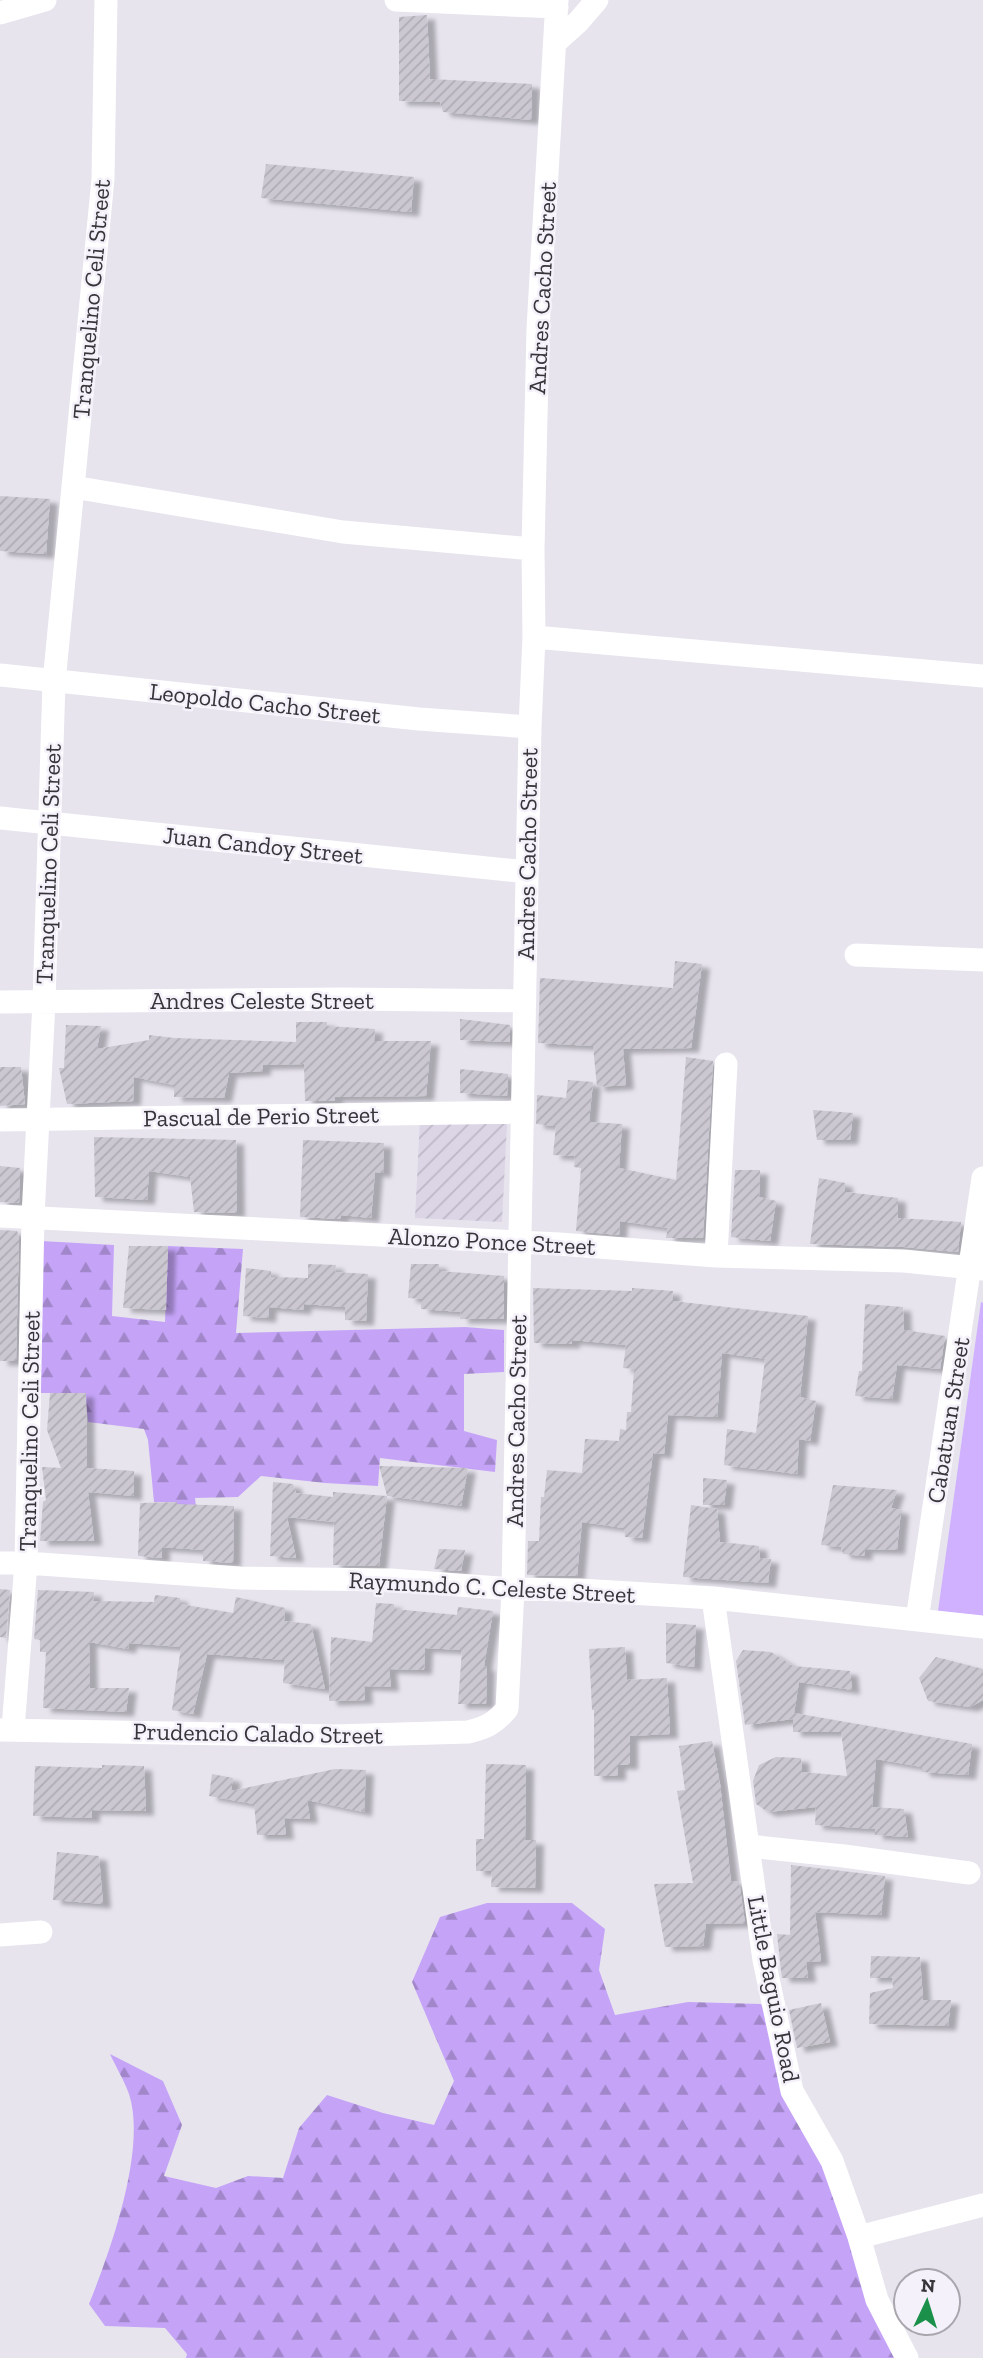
<svg xmlns="http://www.w3.org/2000/svg" width="983" height="2358" font-family="'Zilla Slab',serif">
<defs>
<pattern id="industrial-furrows" width="10" height="10" patternUnits="userSpaceOnUse" patternTransform="scale(1.75)"><rect width="10" height="10" fill="#dbd5e6"/><path d="M-1 1l2-2M0 10L10 0M9 11l2-2" fill="none" stroke="#bdb7c6"/></pattern>
<pattern id="forest-firs" width="22" height="20" patternUnits="userSpaceOnUse" patternTransform="scale(1.75)"><rect width="22" height="20" fill="#c5a4f8"/><path d="M5 1l3.5 6h-7zM16 11l3.5 6h-7z" fill="#a186ca"/></pattern>
<pattern id="building-hatch" width="6" height="6" patternUnits="userSpaceOnUse" patternTransform="scale(1.75)"><rect width="6" height="6" fill="#cbc8d2"/><path d="M-1 1l2-2M0 6l6-6M5 7l2-2" fill="none" stroke="#afacb5"/></pattern>
<filter id="shadow"><feDropShadow dx="8" dy="4.5" stdDeviation="2" flood-color="#0004"/></filter>
</defs>
<rect width="100%" height="100%" fill="#e7e4ee"/>
<path fill="url(#industrial-furrows)" d="M420 1120 507 1124 502 1222 415 1218Z"/>
<path fill="#cfb1ff" d="M981 1302 983 1303V1616L938 1611Z"/>
<path fill="url(#forest-firs)" d="M41 1241 114 1245 112 1316 165 1322 168 1246 243 1249 236 1333 465 1327 504 1330V1372L464 1374V1431L497 1440 495 1472 380 1458 378 1486 325 1483 261 1476 238 1497 195 1498 198 1525 176 1522 177 1502H154L148 1440 144 1429 88 1422 85 1393H41Z
M487 1903H572L605 1929 599 1970 615 2015 688 2002 761 2004 783 2049 907 2358H186L187 2354 165 2328 105 2326 89 2304C110 2252 147 2149 129 2094 124 2080 116 2067 110 2054L163 2081 182 2125 164 2176 216 2188 248 2176 283 2178 299 2128 327 2095 383 2113 434 2125 454 2081 412 1982 440 1917Z"/>
<path fill="url(#building-hatch)" filter="url(#shadow)" d="M427 15 430 79 532 84 531 120 443 112 440 102 399 101V17Z
M266 164 414 177 411 212 261 198Z
M0 496 50 499 46 554 0 551Z
M675 961 702 964 691 1048 623 1049 626 1085 597 1087 593 1046 538 1043 540 978 673 988Z
M460 1019 510 1025V1042L460 1040Z
M296 1022H327V1026L375 1029 374 1041H431L426 1096 335 1097V1101H305L304 1064 263 1065V1071L229 1073 224 1098 174 1097V1085L134 1077 133 1101 67 1104 59 1068H64L66 1025 101 1026 97 1049 149 1040V1035L174 1038 296 1042Z
M686 1057 713 1061 703 1238H666L668 1228 620 1221 619 1235 576 1231 581 1168 574 1167 575 1156 553 1155 556 1126 536 1124 537 1095 566 1098 568 1080 593 1082 589 1122 622 1124 619 1168 676 1180Z
M0 1067H21L25 1104 0 1106Z
M460 1069 508 1074 507 1096 460 1093Z
M813 1110 853 1113 850 1140H817Z
M94 1137 236 1140 237 1213 194 1212 190 1177 149 1171 147 1200 95 1197Z
M303 1140 384 1143 383 1173 375 1172 371 1218 341 1215 340 1219 300 1217Z
M0 1166 20 1168 19 1203 0 1202Z
M735 1170H760L759 1197 776 1201 770 1241 731 1237Z
M819 1178 845 1183V1192L898 1198V1218L961 1222 958 1252 904 1247 810 1244Z
M0 1230 17 1231 19 1237 16 1361H0Z
M129 1246H168L166 1310 123 1308Z
M308 1264 336 1265 335 1272 368 1274 366 1321 345 1320V1307L304 1304 303 1310 269 1307 268 1318 243 1316 246 1268 271 1271V1277L308 1278Z
M411 1264H439V1271L504 1276V1319H460L461 1312 421 1309V1299L408 1298Z
M533 1288 632 1291V1288L673 1291 672 1301 808 1316 800 1397 816 1401 810 1441 799 1439 797 1474 724 1465 727 1429 756 1433 765 1359 722 1353 717 1417 668 1415 664 1454 653 1453 642 1538 625 1537 624 1528 582 1522 577 1576 527 1575 528 1541H539L541 1497H544L547 1470 582 1473 585 1439 619 1441 620 1429 626 1430 627 1412H631L634 1369 623 1368 626 1345 572 1340V1344L534 1343Z
M865 1304 903 1307 904 1330 945 1336 940 1369 897 1365 892 1399 855 1396 859 1371H862Z
M50 1393H86L87 1468 134 1471V1496L88 1492 94 1541H40L43 1502 46 1500 42 1467 61 1468 47 1430Z
M379 1466 468 1468 461 1506 387 1496Z
M703 1478 727 1480 724 1505H703Z
M273 1482 293 1484 296 1493 333 1497V1492L387 1496 379 1566 333 1565 334 1522 287 1517 296 1558 270 1556Z
M833 1485 897 1490 891 1508 901 1510 897 1550 865 1549 864 1556 843 1554 841 1547 821 1545Z
M177 1502V1504L234 1506 233 1563 203 1561V1550L162 1547V1558L138 1556 140 1503Z
M691 1505 717 1509 720 1542 759 1546 760 1558 771 1559 768 1583 683 1577Z
M439 1549 465 1550 461 1571 434 1569Z
M0 1589 10 1590 6 1638 0 1637Z
M38 1590 94 1592 93 1601 154 1602 155 1595 180 1598V1604L233 1613 236 1597 285 1608 284 1621 311 1624 325 1689 283 1683 285 1660 207 1654 193 1714 172 1710 181 1647 129 1643 128 1649 89 1642 90 1688H129L126 1712 43 1708 46 1652H40V1640L34 1639Z
M376 1603 394 1604V1609L457 1615 458 1607 493 1611 484 1666 487 1667 486 1704H458L462 1650 425 1648 424 1670 389 1669 391 1687 364 1686 365 1700 329 1701 331 1637 372 1642Z
M666 1623 696 1625 694 1667 666 1663Z
M625 1647 627 1680 667 1678 670 1734 630 1736V1765H618V1776H594V1710H592L589 1649Z
M743 1650 771 1652 793 1666 850 1671 852 1690 799 1682 794 1713 972 1744 968 1775 922 1772V1767L876 1759 872 1807 904 1809 908 1837 875 1835V1829L815 1825 816 1807 768 1812 756 1804 753 1781 759 1765 776 1757 801 1758 802 1772 847 1776 841 1732H793V1719L745 1725 736 1661Z
M936 1657 983 1669V1700L970 1707 928 1701 919 1678Z
M712 1741 720 1784 731 1882 739 1881 745 1923 706 1924 703 1946 665 1947 654 1884 693 1883 677 1791 685 1790 679 1746Z
M486 1764 526 1765 525 1840H536L535 1888 491 1887 492 1871H476V1839H484Z
M102 1765 144 1766 146 1811 92 1810V1818L33 1816 35 1766 102 1768Z
M335 1769 366 1770 364 1812 307 1800 310 1819 284 1818 286 1835H257L254 1804 209 1796 212 1774 233 1778 231 1791Z
M57 1852 99 1856 103 1904 53 1900Z
M791 1865 885 1876 881 1915 815 1912 821 1961 806 1962 808 1978H782L781 1971 777 1934 790 1935Z
M871 1956 920 1957 923 2000H951L948 2026 869 2024 870 1993 893 1988 892 1978H870Z
M821 2003 830 2042 797 2048 789 2010Z"/>
<g fill="none" stroke-linecap="round" stroke-linejoin="round">
<path stroke="#fff" stroke-width="23" d="M396 0 557 7
M0 13 45 0
M557 41 578 22 597 0
M73 487 343 532 533 549
M534 637 983 676
M0 675 419 719 530 727
M0 818 527 872
M856 955 983 960
M0 1002 343 999 523 1001
M0 1120 521 1112
M0 1216 559 1244 716 1256 904 1261 983 1269
M716 1256 726 1064
M0 1563H26L240 1578 390 1580 513 1589 580 1590 713 1598 983 1627
M713 1598 764 1960 792 2091 832 2161 859 2237 877 2300 907 2358
M917 1620 983 1178
M13 1729 26 1563 33 1216 44 1002 54 682 103 179 106 0
M0 1730 334 1736 468 1732C486 1728 495 1723 507 1709L513 1589 530 727 534 637 533 549 538 329 557 0
M748 1846 844 1856 969 1873
M0 1935 41 1932
M859 2237 983 2205"/>
</g>
<g text-anchor="middle" dominant-baseline="central" stroke-width="5" stroke-linejoin="round" paint-order="stroke">
<g font-size="24" fill="#373539" stroke="#f5f1fb">
<text transform="translate(542 288) rotate(-87)">Andres Cacho Street</text>
<text transform="translate(91 299) rotate(-85)">Tranquelino Celi Street</text>
<text transform="translate(265 703) rotate(6)">Leopoldo Cacho Street</text>
<text transform="translate(263 845) rotate(6)">Juan Candoy Street</text>
<text transform="translate(527 854) rotate(-89)">Andres Cacho Street</text>
<text transform="translate(48 864) rotate(-88)">Tranquelino Celi Street</text>
<text x="262" y="1000">Andres Celeste Street</text>
<text transform="translate(261 1116) rotate(-1)">Pascual de Perio Street</text>
<text transform="translate(492 1241) rotate(3)">Alonzo Ponce Street</text>
<text transform="translate(948 1420) rotate(-81)">Cabatuan Street</text>
<text transform="translate(516 1421) rotate(-89)">Andres Cacho Street</text>
<text transform="translate(29 1431) rotate(-89)">Tranquelino Celi Street</text>
<text transform="translate(492 1587) rotate(3)">Raymundo C. Celeste Street</text>
<text transform="translate(258 1733) rotate(1)">Prudencio Calado Street</text>
<text transform="translate(774 1989) rotate(79)">Little Baguio Road</text>
</g>
</g>
<g transform="translate(927 2302) rotate(4)"><circle r="33" fill="#f5f1fb" stroke="#a9a6ad" stroke-width="2"/>
<path d="M0-5L12 26L0 18L-12 26Z" fill="#1a904a"/>
<text y="-10" font-size="19" font-weight="bold" text-anchor="middle" fill="#373539">N</text>
</g>
</svg>
